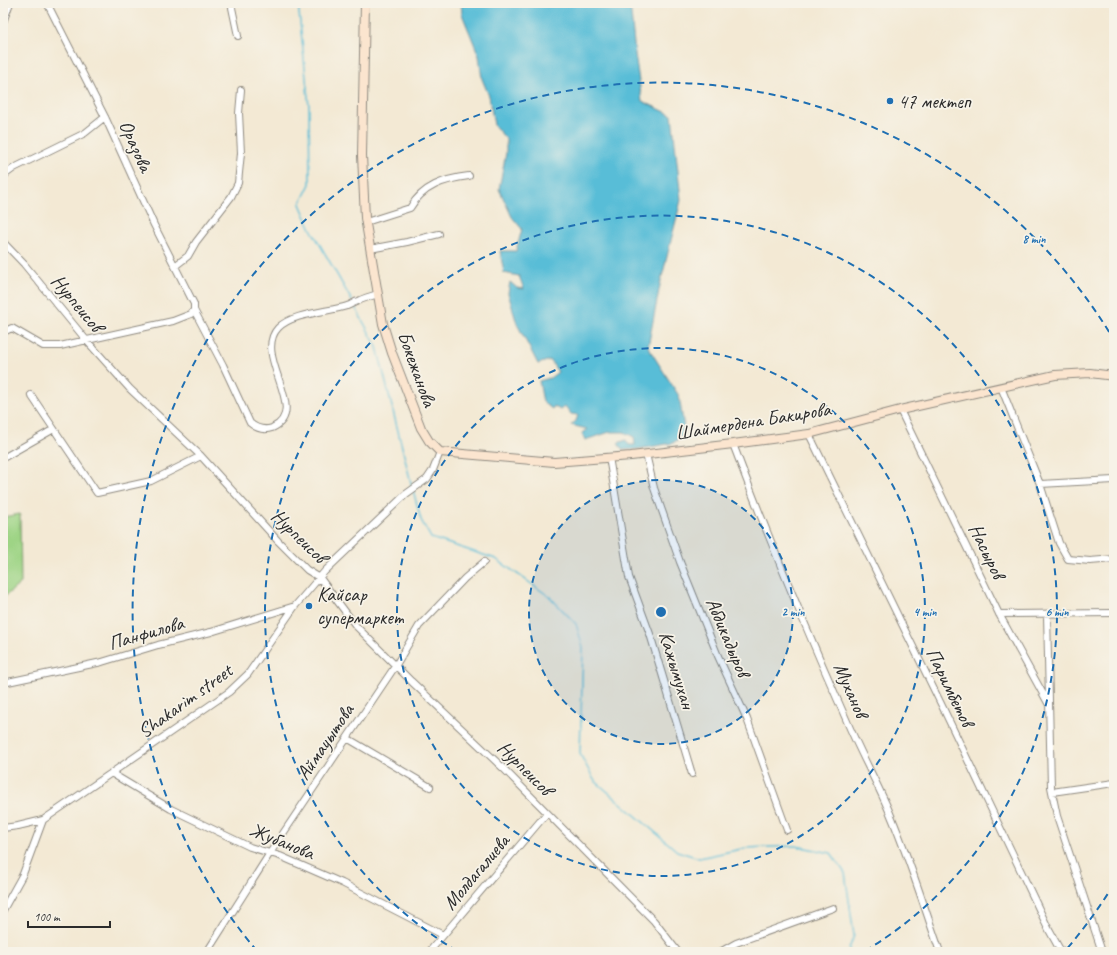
<svg xmlns="http://www.w3.org/2000/svg" width="1117" height="955" font-family="Caveat,sans-serif">
<rect width="100%" height="100%" fill="#f7f3e8"/>
<filter id="ink" filterUnits="userSpaceOnUse"><feTurbulence type="fractalNoise" baseFrequency=".025" numOctaves="2"/><feDisplacementMap in="SourceGraphic" scale="8" xChannelSelector="R" yChannelSelector="G"/><feConvolveMatrix kernelMatrix="1 2 1 2 8 2 1 2 1" color-interpolation-filters="sRGB"/></filter>
<filter id="wash" filterUnits="userSpaceOnUse"><feTurbulence type="fractalNoise" baseFrequency=".012" numOctaves="4" result="noise"/><feDisplacementMap in="SourceGraphic" scale="16" xChannelSelector="R" yChannelSelector="G"/><feGaussianBlur stdDeviation="0.9" result="paint"/><feColorMatrix in="noise" values="0 0 0 0 0 0 0 0 0 0 0 0 0 0 0 0 0 1.4 0 .05"/><feComposite in="paint" operator="in"/></filter>
<g filter="url(#wash)">
<rect width="100%" height="100%" fill="#f3e9d4"/>
<path fill="#9ed485" stroke="#648058" d="M20 514 21 583 3 598V517Z"/>
<path fill="#59bdd7" stroke="#427481" d="M461 3H630L635 54 642 101 672 115 681 200 660 285 648 347 679 396 685 434 673 443 638 449 622 450 618 443 626 440 629 445H635L634 437 624 432H610L585 440 582 433 587 429 571 425 576 421 578 415 571 414 565 406 560 410 554 406 552 409 543 402 539 381 550 378 558 372 550 360 538 364 517 324 508 293 510 282 517 288 524 289 519 276 504 273 500 251H516L522 229 512 217 499 189 506 153V139L494 125 489 96 482 79 479 56 462 14Z"/>
<g fill="none" stroke-linecap="round" stroke-linejoin="round">
<path stroke="#59bdd7" stroke-width="1.5" d="M298 3 309 106 310 184 300 204 311 229 352 301
M354 305 377 347 412 487
M413 490 421 520 431 538 496 559 550 597 576 624 583 647 580 754 594 780 677 851 699 858 746 848 796 846 831 853 845 873 854 935 848 952"/>
</g>
</g>
<g filter="url(#ink)">
<g fill="none" stroke-linecap="round" stroke-linejoin="round">
<defs>
<path id="street" d="M231 3 238 36
M3 22 10 3
M3 176 14 168 85 133 105 117
M366 222 410 208C423 186 444 179 469 176
M3 242 24 264 87 341 130 389 201 456 278 541 307 570 320 578 356 626 411 681 503 768 654 921 678 952
M370 249 407 242 439 234
M175 266 188 256 196 242 231 197 238 183 241 153 239 113 241 90
M194 310 223 365 250 423C256 428 263 431 272 428 311 411 252 356 278 328 292 313 328 312 347 306 351 305 354 302 358 301 364 298 371 296 378 294
M3 332 12 328 43 346H60L173 321 191 314 194 310V304L154 225 105 117 47 3
M1001 387 1040 484 1059 543 1068 559 1090 561 1114 559
M31 395 97 493 151 481 201 456
M900 410 999 614 1048 703
M809 434 943 708 1049 930 1059 948 1064 952
M733 444C768 537 806 629 846 719 858 748 873 775 886 804 907 851 922 901 939 949
M646 454 654 488 680 562 718 656 747 719 787 830
M609 457 629 577 650 634 692 774
M3 458 54 429
M1040 484 1114 480
M999 614 1114 613
M1047 614 1051 787 1057 816 1102 952
M3 683 102 662 158 645 211 632 295 606
M347 738 430 787
M111 773 171 809 250 847 280 856 342 883 443 935
M1052 792 1114 783
M3 828 18 826 43 820 229 692 248 674 295 606 325 571 406 494 427 479 433 470 440 452
M3 910 23 874 43 820
M3 949 8 952
M207 952 270 853 396 665 419 626 465 578 484 562
M429 952 547 813
M720 952 736 943 833 908"/>
<path id="secondary" d="M365 3 362 155 365 218 383 324 392 353 421 428 429 441 440 452 554 462 631 456 733 444 809 434 900 410 1055 375 1090 373 1114 376"/>
</defs>
<use href="#street" stroke="#8f8a80" stroke-width="8"/>
<use href="#secondary" stroke="#8f8a80" stroke-width="10"/>
<use href="#street" stroke="#fff" stroke-width="6"/>
<use href="#secondary" stroke="#fbe5cf" stroke-width="8"/>
</g>
</g>
<circle cx="661" cy="612" r="132" fill="#1f6fb2" fill-opacity=".12"/>
<g fill="none" stroke="#1f6fb2" stroke-width="2" stroke-dasharray="7 5">
<circle cx="661" cy="612" r="132"/>
<circle cx="661" cy="612" r="264"/>
<path d="M457 951A396 396 0 1 1 865 951"/>
<path d="M1114 884A528 528 0 0 1 1065 951M257 951A528 528 0 1 1 1114 340"/>
</g>
<g fill="#1f6fb2" stroke="#f7f3e8" stroke-width="1.5">
<circle cx="890" cy="101" r="4"/>
<circle cx="309" cy="606" r="4"/>
</g>
<g text-anchor="middle" dominant-baseline="central" stroke-width="3.5" stroke-linejoin="round" paint-order="stroke">
<g font-size="20" fill="#2b2b2b" stroke="#f7f3e8" text-anchor="start">
<text x="898" y="101">47 мектеп</text>
<text x="317" y="594">Кайсар<tspan x="317" dy="23">супермаркет</tspan></text>
</g>
<g font-size="20" fill="#2b2b2b" stroke="#f7f3e8">
<text transform="translate(136 146) rotate(66)">Оразова</text>
<text transform="translate(77 303) rotate(50)">Нурпеисов</text>
<text transform="translate(417 369) rotate(70)">Бокежанова</text>
<text transform="translate(753 421) rotate(-9)">Шаймердена Бакирова</text>
<text transform="translate(299 536) rotate(44)">Нурпеисов</text>
<text transform="translate(987 551) rotate(64)">Насыров</text>
<text transform="translate(146 633) rotate(-16)">Панфилова</text>
<text transform="translate(728 637) rotate(67)">Абдикадыров</text>
<text transform="translate(677 670) rotate(73)">Кажымухан</text>
<text transform="translate(950 687) rotate(64)">Паримбетов</text>
<text transform="translate(851 690) rotate(66)">Муханов</text>
<text transform="translate(185 701) rotate(-36)">Shakarim street</text>
<text transform="translate(325 742) rotate(-56)">Аймауытова</text>
<text transform="translate(525 768) rotate(45)">Нурпеисов</text>
<text transform="translate(282 841) rotate(22)">Жубанова</text>
<text transform="translate(476 872) rotate(-50)">Молдагалиева</text>
</g>
</g>
<circle cx="661" cy="612" r="6" fill="#1f6fb2" stroke="#f7f3e8" stroke-width="2"/>
<g font-size="12" text-anchor="middle" font-weight="bold" fill="#1f6fb2" stroke="#f7f3e8" stroke-width="3.5" stroke-linejoin="round" paint-order="stroke">
<text x="1034" y="243">8 min</text>
<text x="793" y="616">2 min</text>
<text x="925" y="616">4 min</text>
<text x="1057" y="616">6 min</text>
</g>
<rect width="1117" height="955" fill="none" stroke="#f7f3e8" stroke-width="16"/>
<path d="M28 921v6h82v-6" fill="none" stroke="#2b2b2b" stroke-width="2"/>
<text x="34" y="921" font-size="12" fill="#2b2b2b" stroke="#f7f3e8" stroke-width="3" paint-order="stroke">100 m</text>
</svg>
